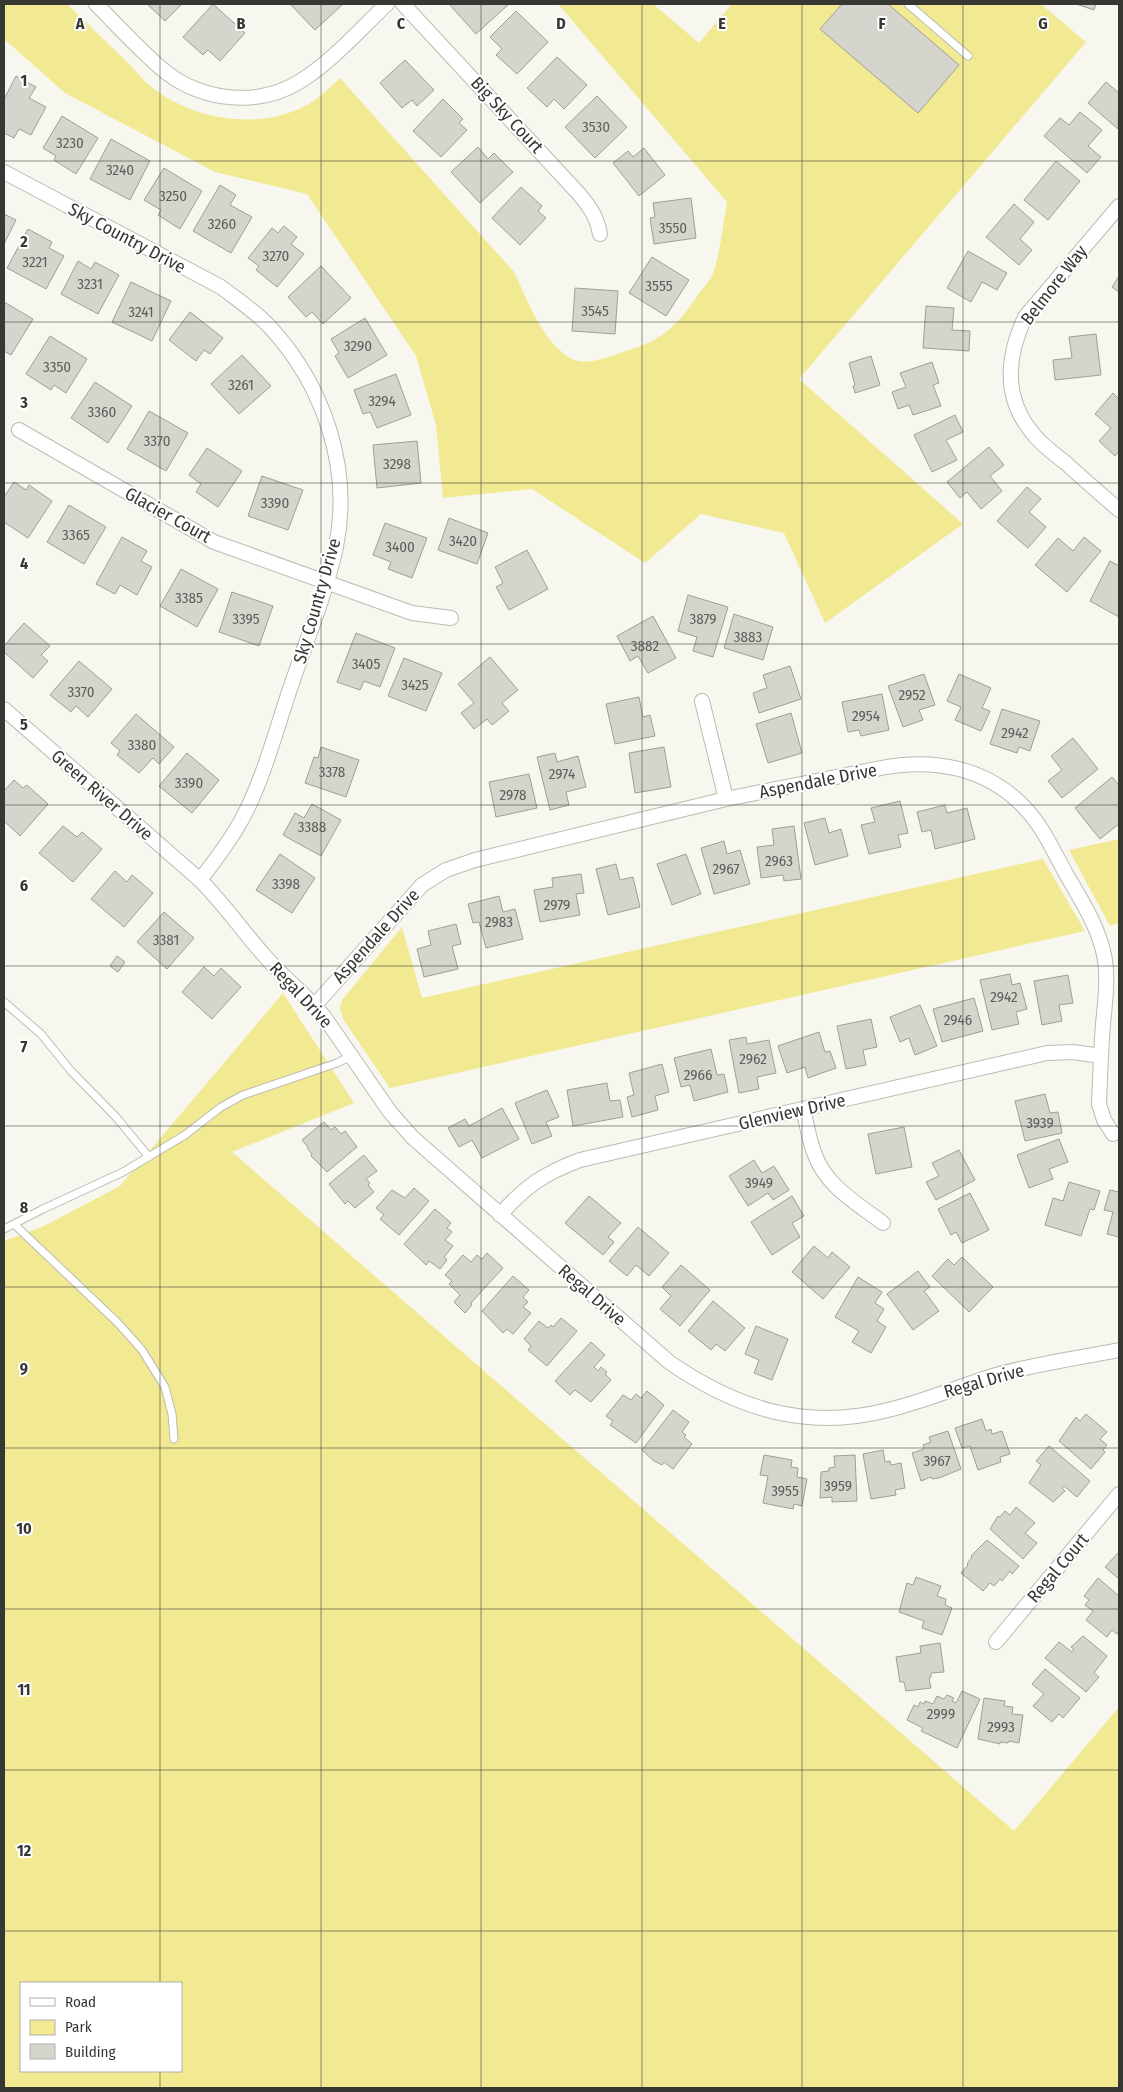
<svg xmlns="http://www.w3.org/2000/svg" width="1123" height="2092" font-family="'Fira Sans Condensed',sans-serif">
<rect width="100%" height="100%" fill="#f7f7ef"/>
<path fill="#f2e993" fill-rule="evenodd" d="M4 4H67C87 23 107 43 127 62 137 72 146 84 157 91 197 120 256 129 301 108 317 101 328 89 340 78L514 272C527 299 539 333 563 353 578 367 597 361 614 355 658 341 671 335 698 295 703 288 712 279 714 270 721 249 723 224 727 202L558 4H653L699 43 732 4H1041L1086 42 799 379 963 524 825 623 784 533 701 514 645 563 532 489 443 498 436 425 416 356 307 194 215 172 65 93 4 39Z
M1119 839V923L1110 926 1069 850Z
M1043 859 1085 931 390 1088 343 1019 340 1008 342 1000 402 927 422 998Z
M283 993 354 1103 232 1152 1014 1831 1119 1707V2088H4V1241L44 1226 120 1186ZM21 1983H181V2071H21Z"/>
<path fill="#d5d5cd" stroke="#9f9f98" d="M147 4H182L165 21Z
M213 4 245 33 220 61 208 50 203 55 183 37Z
M290 4H340L342 5 315 30Z
M449 4H509L476 34Z
M842 4H888L959 65 918 113 820 29Z
M1076 4H1096L1094 10Z
M516 11 548 42 517 74 496 55 502 49 490 37Z
M557 57 587 85 564 109 554 99 547 107 527 88Z
M405 60 434 90 417 106 412 100 402 108 380 83Z
M16 76 36 87 29 98 46 107 31 135 19 129 14 138 4 133V99Z
M1106 82 1119 93 1118 129 1088 103Z
M597 96 627 127 595 158 565 127Z
M443 99 463 119 459 123 467 130 441 157 413 131Z
M1080 112 1102 130 1088 146 1101 157 1087 173 1044 136 1060 118 1069 125Z
M62 116 98 138 76 174 54 160 56 156 43 148Z
M111 139 150 161 130 200 90 179Z
M478 147 488 159 494 153 513 172 480 203 451 172Z
M644 148 665 175 639 196 613 163 628 151 633 157Z
M1056 161 1080 181 1048 220 1024 200Z
M164 168 202 191 180 229 158 215 161 210 144 200Z
M220 185 236 195 230 205 252 217 231 253 193 231Z
M521 187 542 206 538 211 546 218 520 245 492 218Z
M691 198 696 238 654 244 650 218 655 217 653 203Z
M1014 204 1034 222 1020 239 1032 250 1019 265 986 237Z
M4 214 16 220 4 244Z
M284 226 297 237 291 244 304 254 277 287 256 270 259 266 248 258 272 228 278 233Z
M28 229 52 242 49 248 64 256 46 289 7 268Z
M968 251 1007 273 997 290 982 282 971 302 947 288Z
M652 257 689 280 666 316 629 293Z
M78 261 91 269 95 262 119 275 98 314 61 294Z
M321 266 351 298 323 324 312 312 306 317 288 297Z
M1119 276V292L1112 287Z
M131 282 171 301 152 341 112 322Z
M575 288 618 291 615 334 572 331Z
M4 302 33 319 11 355 4 351Z
M926 306 954 308 952 330 970 331 969 351 923 348Z
M190 312 223 338 210 354 204 350 196 361 169 340Z
M365 318 387 355 348 378 335 356 339 353 331 339Z
M1096 334 1101 375 1055 380 1053 360 1072 358 1069 337Z
M50 336 87 359 66 393 54 385 51 390 26 374Z
M242 355 271 386 239 414 211 384Z
M871 356 880 385 855 393 853 386 855 385 849 363Z
M932 362 939 383 933 385 941 406 913 415 909 405 898 409 892 392 906 387 900 373Z
M396 374 411 415 377 428 370 412 363 414 354 390Z
M95 382 132 406 108 443 71 418Z
M1113 393 1119 399V451L1115 456 1099 441 1111 428 1095 414Z
M149 411 188 433 166 471 127 449Z
M955 415 963 432 946 440 957 460 932 472 914 435Z
M417 441 421 483 377 488 373 445Z
M989 447 1004 465 990 476 1002 491 981 509 967 492 960 498 947 482Z
M207 448 242 471 218 507 196 492 201 484 189 475Z
M262 476 303 490 288 530 248 516Z
M14 482 26 490 29 485 52 501 28 538 4 522V497Z
M1027 487 1041 499 1029 512 1046 527 1028 548 997 521Z
M69 505 106 527 84 564 47 542Z
M449 518 488 533 477 564 438 550Z
M385 523 427 538 412 578 388 569 391 562 373 555Z
M122 537 147 551 141 561 152 567 137 595 120 585 115 594 96 584Z
M1084 537 1101 551 1067 592 1035 565 1058 538 1073 551Z
M527 550 548 589 509 610 496 587 503 583 495 567Z
M1110 561 1119 566V617L1090 601Z
M181 569 218 589 197 627 160 606Z
M232 592 273 606 259 646 219 632Z
M688 595 728 607 713 657 693 651 697 637 678 631Z
M734 614 773 627 763 660 724 648Z
M653 616 676 658 648 673 638 656 630 661 617 636Z
M24 623 50 646 41 655 48 661 33 678 4 652V646Z
M356 633 395 648 380 687 364 681 360 690 337 682Z
M490 657 518 690 502 703 509 711 492 725 487 719 474 729 461 713 474 703 458 684Z
M404 658 442 673 426 711 388 696Z
M79 661 112 689 88 717 76 706 71 712 50 695Z
M790 666 801 699 759 713 753 693 767 688 763 675Z
M924 674 935 705 919 710 923 720 903 727 888 686Z
M959 674 991 688 982 708 990 711 981 731 955 720 961 707 947 701Z
M882 694 889 730 861 736 859 730 848 732 842 702Z
M639 697 643 717 650 715 655 736 615 744 606 704Z
M1002 709 1040 721 1030 751 1019 747 1017 753 990 744Z
M791 713 802 753 768 763 756 724Z
M136 714 174 747 159 764 153 758 139 773 117 755 120 751 111 743Z
M1073 738 1098 769 1062 798 1048 781 1062 770 1051 756Z
M321 747 359 760 346 797 305 783 314 757 318 758Z
M664 747 671 787 635 793 629 753Z
M187 753 219 780 192 813 159 786Z
M555 753 557 762 578 756 586 787 566 792 569 805 550 810 537 757Z
M529 774 537 808 496 817 489 782Z
M1112 777 1119 785V824L1100 839 1075 808Z
M14 780 23 788 27 785 48 804 20 836 4 821V791Z
M900 801 908 833 898 835 901 847 869 854 861 825 875 822 871 808Z
M312 804 341 820 321 856 283 835 295 813 304 818Z
M945 805 947 813 967 808 975 839 935 849 931 830 922 832 917 812Z
M825 818 829 833 841 829 848 856 815 865 804 823Z
M63 826 77 837 82 832 102 849 73 882 39 853Z
M794 826 801 879 784 881 783 875 761 878 757 847 774 845 772 829Z
M724 841 727 854 740 850 750 884 714 894 701 848Z
M280 854 315 878 292 913 256 890Z
M686 854 701 894 672 905 657 864Z
M616 864 620 880 633 877 640 907 608 915 596 869Z
M115 871 127 882 132 875 153 893 124 927 91 899Z
M581 874 584 893 576 894 580 915 540 922 534 890 553 887 552 878Z
M499 896 503 912 515 909 523 939 486 948 479 922 473 923 468 904Z
M164 912 194 938 167 969 137 942Z
M456 924 461 944 452 946 458 969 424 977 417 949 431 945 428 931Z
M117 956 125 962 118 972 110 966Z
M204 967 214 976 221 968 241 987 212 1019 182 992Z
M1010 974 1012 985 1020 983 1027 1009 1016 1012 1019 1024 992 1030 980 980Z
M1068 975 1073 1003 1059 1005 1062 1021 1042 1025 1034 981Z
M974 998 983 1031 942 1042 933 1009Z
M920 1005 937 1046 915 1055 909 1038 900 1042 890 1017Z
M871 1019 877 1047 863 1050 866 1065 846 1069 837 1026Z
M819 1032 825 1052 830 1051 836 1068 808 1078 805 1067 787 1073 778 1046Z
M746 1037 747 1044 769 1040 776 1073 757 1077 759 1089 739 1093 729 1040Z
M711 1049 717 1075 724 1074 728 1092 694 1101 690 1085 681 1087 674 1058Z
M662 1064 669 1092 655 1096 658 1110 632 1117 627 1097 634 1095 629 1073Z
M607 1083 610 1101 620 1100 623 1117 573 1126 567 1090Z
M547 1090 559 1117 546 1122 552 1136 532 1144 515 1103Z
M1045 1094 1050 1113 1058 1112 1062 1133 1025 1141 1015 1101Z
M502 1108 519 1139 482 1158 472 1140 459 1147 448 1128 465 1119 469 1126Z
M324 1122 331 1130 335 1127 341 1134 345 1131 357 1147 327 1172 311 1156 312 1154 307 1148 308 1147 302 1140Z
M904 1127 912 1167 876 1174 868 1134Z
M1059 1139 1068 1162 1049 1169 1053 1179 1029 1188 1017 1155Z
M959 1150 975 1180 936 1200 926 1182 939 1176 932 1163Z
M364 1155 377 1171 366 1179 370 1183 368 1185 374 1192 355 1208 348 1201 345 1204 329 1184Z
M754 1160 762 1173 774 1166 789 1190 773 1200 768 1193 748 1206 729 1176Z
M1069 1182 1100 1191 1094 1210 1090 1209 1081 1236 1045 1225 1053 1198 1063 1201Z
M414 1188 429 1201 399 1235 380 1219 384 1215 376 1208 392 1190 405 1198Z
M1110 1190 1119 1192V1237L1107 1234 1113 1212 1104 1210Z
M970 1193 989 1230 962 1243 956 1232 951 1235 938 1209Z
M589 1196 621 1223 608 1237 614 1242 603 1255 565 1223Z
M792 1196 804 1216 792 1223 800 1237 772 1255 751 1222Z
M435 1209 451 1223 447 1228 452 1232 445 1240 453 1246 444 1257 447 1260 440 1269 429 1261 426 1265 404 1244Z
M638 1227 669 1253 649 1276 636 1265 627 1276 609 1261Z
M814 1246 828 1258 832 1252 850 1267 823 1299 792 1272Z
M487 1253 503 1268 471 1303 472 1305 465 1313 454 1302 460 1295 449 1284 452 1281 445 1275 463 1255 471 1262 477 1255 482 1259Z
M962 1257 993 1287 969 1312 932 1276 948 1259 954 1265Z
M681 1265 710 1290 680 1326 660 1309 671 1296 662 1287Z
M918 1271 930 1287 924 1291 939 1311 913 1330 887 1294Z
M513 1276 529 1290 523 1297 528 1302 523 1307 531 1313 513 1334 507 1329 503 1333 482 1311Z
M858 1277 882 1292 875 1303 884 1309 877 1321 886 1327 871 1353 852 1342 859 1331 835 1317Z
M713 1301 745 1328 725 1351 716 1344 711 1350 688 1331Z
M561 1318 577 1331 547 1366 528 1350 531 1346 524 1339 539 1321 548 1328 551 1325 553 1327Z
M756 1326 788 1339 772 1380 754 1373 759 1360 745 1354Z
M591 1342 605 1355 594 1367 598 1371 601 1367 607 1372 605 1374 611 1380 591 1402 575 1390 570 1395 555 1381Z
M647 1391 664 1405 636 1443 610 1425 613 1421 606 1416 623 1395 631 1400 636 1394 641 1398Z
M673 1410 689 1422 682 1432 686 1435 684 1437 692 1444 673 1469 664 1462 662 1465 654 1461 642 1450Z
M1086 1414 1107 1432 1100 1439 1107 1445 1103 1450 1105 1452 1091 1469 1059 1441 1076 1417 1080 1421Z
M982 1419 986 1431 991 1429 992 1434 1002 1431 1010 1454 1000 1457 1001 1462 978 1470 970 1446 962 1448 955 1428Z
M948 1431 961 1469 939 1478 932 1479 931 1477 921 1481 912 1453 924 1449 923 1445 931 1442 929 1437Z
M1049 1446 1090 1481 1077 1497 1064 1486 1062 1488 1065 1491 1053 1502 1029 1483 1041 1465 1036 1461Z
M883 1450 885 1462 890 1461 891 1465 901 1463 905 1488 895 1490 896 1495 871 1499 863 1454Z
M764 1455 792 1460 791 1467 798 1468 797 1477 807 1479 802 1506 794 1504 793 1509 763 1503 768 1476 760 1475Z
M855 1455 857 1501 832 1502V1497L820 1498 821 1472 829 1471V1468L835 1467 834 1456Z
M1016 1507 1035 1523 1025 1533 1037 1543 1023 1559 990 1529 998 1516 1000 1517 1005 1511 1010 1515Z
M987 1540 1019 1566 1012 1574 1010 1571 1002 1581 1000 1579 994 1586 990 1583 983 1591 961 1573 968 1565 967 1564 972 1557 971 1556Z
M1118 1553H1119V1579L1105 1567Z
M916 1577 941 1586 937 1596 946 1599 945 1605 952 1608 942 1635 922 1628 924 1621 899 1612 907 1583 913 1585Z
M1098 1578 1119 1596V1631L1117 1634 1112 1630 1107 1637 1086 1620 1093 1611 1085 1605 1089 1600 1084 1596Z
M1083 1636 1107 1656 1094 1673 1099 1677 1086 1692 1045 1658 1059 1642 1072 1652 1074 1649 1071 1647Z
M940 1643 944 1672 931 1673V1677L929 1678 931 1688 906 1691 904 1682H900L896 1657 921 1653 920 1646Z
M1045 1669 1080 1698 1063 1718 1059 1714 1052 1722 1033 1706 1044 1694 1032 1684Z
M962 1691 980 1699 957 1748 921 1731 923 1728 907 1720 914 1705 918 1707 920 1702 924 1704 925 1701 933 1704 937 1696 944 1699 947 1695 954 1698 952 1701 956 1703Z
M984 1698 1005 1701 1004 1706 1013 1707 1012 1714 1023 1715 1019 1743 1009 1741 1008 1743 1000 1742V1744L978 1739Z"/>
<g fill="none" stroke-linecap="round" stroke-linejoin="round">
<defs>
<path id="service" d="M908 4 968 56
M4 1002 41 1034 71 1071 116 1117 149 1157
M15 1225 118 1323 142 1350 165 1387 172 1414 174 1439
M4 1229 43 1209 123 1172 185 1135 221 1107 243 1095 337 1063 351 1056"/>
<path id="minor" d="M96 4C118 26 143 54 167 73 204 101 258 107 299 82 332 62 359 30 387 4
M403 4 579 194C590 207 597 217 600 234
M4 172 221 287C238 300 256 312 270 327 324 386 352 468 336 547 326 593 307 639 292 683 276 729 264 779 241 821 229 842 215 861 200 880
M1119 206 1025 317C1006 358 1003 400 1035 436 1044 447 1056 455 1067 464 1084 480 1102 495 1119 510
M19 430 214 542 412 613 451 618
M702 701 726 799
M4 709 200 880C224 904 241 929 263 954 282 977 307 995 325 1018L390 1112 412 1137 669 1362C737 1409 806 1431 888 1410 925 1401 960 1386 996 1375 1036 1364 1079 1358 1119 1350
M315 1005 422 885 446 870 475 860 726 799 881 768C933 758 986 767 1024 807 1042 825 1054 852 1066 874 1082 901 1100 929 1105 960 1108 981 1105 1003 1103 1024 1101 1051 1100 1077 1099 1104L1104 1120 1113 1134
M803 1109C807 1124 809 1141 815 1155 826 1186 858 1204 883 1223
M500 1215C524 1187 545 1173 580 1160L1047 1053 1073 1052 1101 1056
M996 1642 1119 1494"/>
</defs>
<use href="#service" stroke="#bbbbb3" stroke-width="9"/>
<use href="#minor" stroke="#bbbbb3" stroke-width="16"/>
<use href="#service" stroke="#fff" stroke-width="7"/>
<use href="#minor" stroke="#fff" stroke-width="14"/>
</g>
<path fill="none" stroke="#373734" stroke-width="1" stroke-opacity="0.55" d="M160 4V1983M321 4V2088M481 4V2088M642 4V2088M802 4V2088M963 4V2088M4 161H1119M4 322H1119M4 483H1119M4 644H1119M4 805H1119M4 966H1119M4 1126H1119M4 1287H1119M4 1448H1119M4 1609H1119M4 1770H1119M4 1931H1119M160 2071V2088"/>
<g text-anchor="middle" dominant-baseline="central" stroke-width="4" stroke-linejoin="round" paint-order="stroke">
<g font-size="15" fill="#5e5e5a">
<text x="596" y="127">3530</text>
<text x="70" y="143">3230</text>
<text x="120" y="170">3240</text>
<text x="173" y="196">3250</text>
<text x="222" y="224">3260</text>
<text x="673" y="228">3550</text>
<text x="276" y="256">3270</text>
<text x="35" y="262">3221</text>
<text x="90" y="284">3231</text>
<text x="659" y="286">3555</text>
<text x="595" y="311">3545</text>
<text x="141" y="312">3241</text>
<text x="358" y="346">3290</text>
<text x="57" y="367">3350</text>
<text x="241" y="385">3261</text>
<text x="382" y="401">3294</text>
<text x="102" y="412">3360</text>
<text x="157" y="441">3370</text>
<text x="397" y="464">3298</text>
<text x="275" y="503">3390</text>
<text x="76" y="535">3365</text>
<text x="463" y="541">3420</text>
<text x="400" y="547">3400</text>
<text x="189" y="598">3385</text>
<text x="246" y="619">3395</text>
<text x="703" y="619">3879</text>
<text x="748" y="637">3883</text>
<text x="645" y="646">3882</text>
<text x="366" y="664">3405</text>
<text x="415" y="685">3425</text>
<text x="81" y="692">3370</text>
<text x="912" y="695">2952</text>
<text x="866" y="716">2954</text>
<text x="1015" y="733">2942</text>
<text x="142" y="745">3380</text>
<text x="332" y="772">3378</text>
<text x="562" y="774">2974</text>
<text x="189" y="783">3390</text>
<text x="513" y="795">2978</text>
<text x="312" y="827">3388</text>
<text x="779" y="861">2963</text>
<text x="726" y="869">2967</text>
<text x="286" y="884">3398</text>
<text x="557" y="905">2979</text>
<text x="499" y="922">2983</text>
<text x="166" y="940">3381</text>
<text x="1004" y="997">2942</text>
<text x="958" y="1020">2946</text>
<text x="753" y="1059">2962</text>
<text x="698" y="1075">2966</text>
<text x="1040" y="1123">3939</text>
<text x="759" y="1183">3949</text>
<text x="937" y="1461">3967</text>
<text x="838" y="1486">3959</text>
<text x="785" y="1491">3955</text>
<text x="941" y="1714">2999</text>
<text x="1001" y="1727">2993</text>
</g>
<g font-size="18" fill="#373734" stroke="#fff">
<text transform="translate(507 115) rotate(47)">Big Sky Court</text>
<text transform="translate(127 238) rotate(28)">Sky Country Drive</text>
<text transform="translate(1054 285) rotate(-52)">Belmore Way</text>
<text transform="translate(168 515) rotate(29)">Glacier Court</text>
<text transform="translate(317 601) rotate(-74)">Sky Country Drive</text>
<text transform="translate(818 781) rotate(-11)">Aspendale Drive</text>
<text transform="translate(102 795) rotate(41)">Green River Drive</text>
<text transform="translate(376 936) rotate(-48)">Aspendale Drive</text>
<text transform="translate(301 995) rotate(47)">Regal Drive</text>
<text transform="translate(792 1112) rotate(-13)">Glenview Drive</text>
<text transform="translate(592 1295) rotate(41)">Regal Drive</text>
<text transform="translate(984 1381) rotate(-16)">Regal Drive</text>
<text transform="translate(1058 1568) rotate(-50)">Regal Court</text>
</g>
</g>
<g font-size="16" text-anchor="middle" font-weight="bold" fill="#373734" stroke="#fff" stroke-width="4" stroke-linejoin="round" paint-order="stroke">
<text x="80" y="29">A</text>
<text x="241" y="29">B</text>
<text x="401" y="29">C</text>
<text x="561" y="29">D</text>
<text x="722" y="29">E</text>
<text x="882" y="29">F</text>
<text x="1043" y="29">G</text>
<text x="24" y="86">1</text>
<text x="24" y="247">2</text>
<text x="24" y="408">3</text>
<text x="24" y="569">4</text>
<text x="24" y="730">5</text>
<text x="24" y="891">6</text>
<text x="24" y="1052">7</text>
<text x="24" y="1213">8</text>
<text x="24" y="1374">9</text>
<text x="24" y="1534">10</text>
<text x="24" y="1695">11</text>
<text x="24" y="1856">12</text>
</g>
<rect width="1123" height="2092" fill="none" stroke="#373734" stroke-width="10"/>
<rect x="20" y="1982" width="162" height="90" fill="#ffffff" stroke="#afafae"/>
<rect x="30" y="1998" width="25" height="8" fill="#ffffff" stroke="#afafae"/>
<text x="65" y="2007" font-size="15" fill="#373734">Road</text>
<rect x="30" y="2020" width="25" height="15" fill="#f2e993" stroke="#afafae"/>
<text x="65" y="2032" font-size="15" fill="#373734">Park</text>
<rect x="30" y="2044" width="25" height="15" fill="#d5d5cd" stroke="#afafae"/>
<text x="65" y="2057" font-size="15" fill="#373734">Building</text>
</svg>
